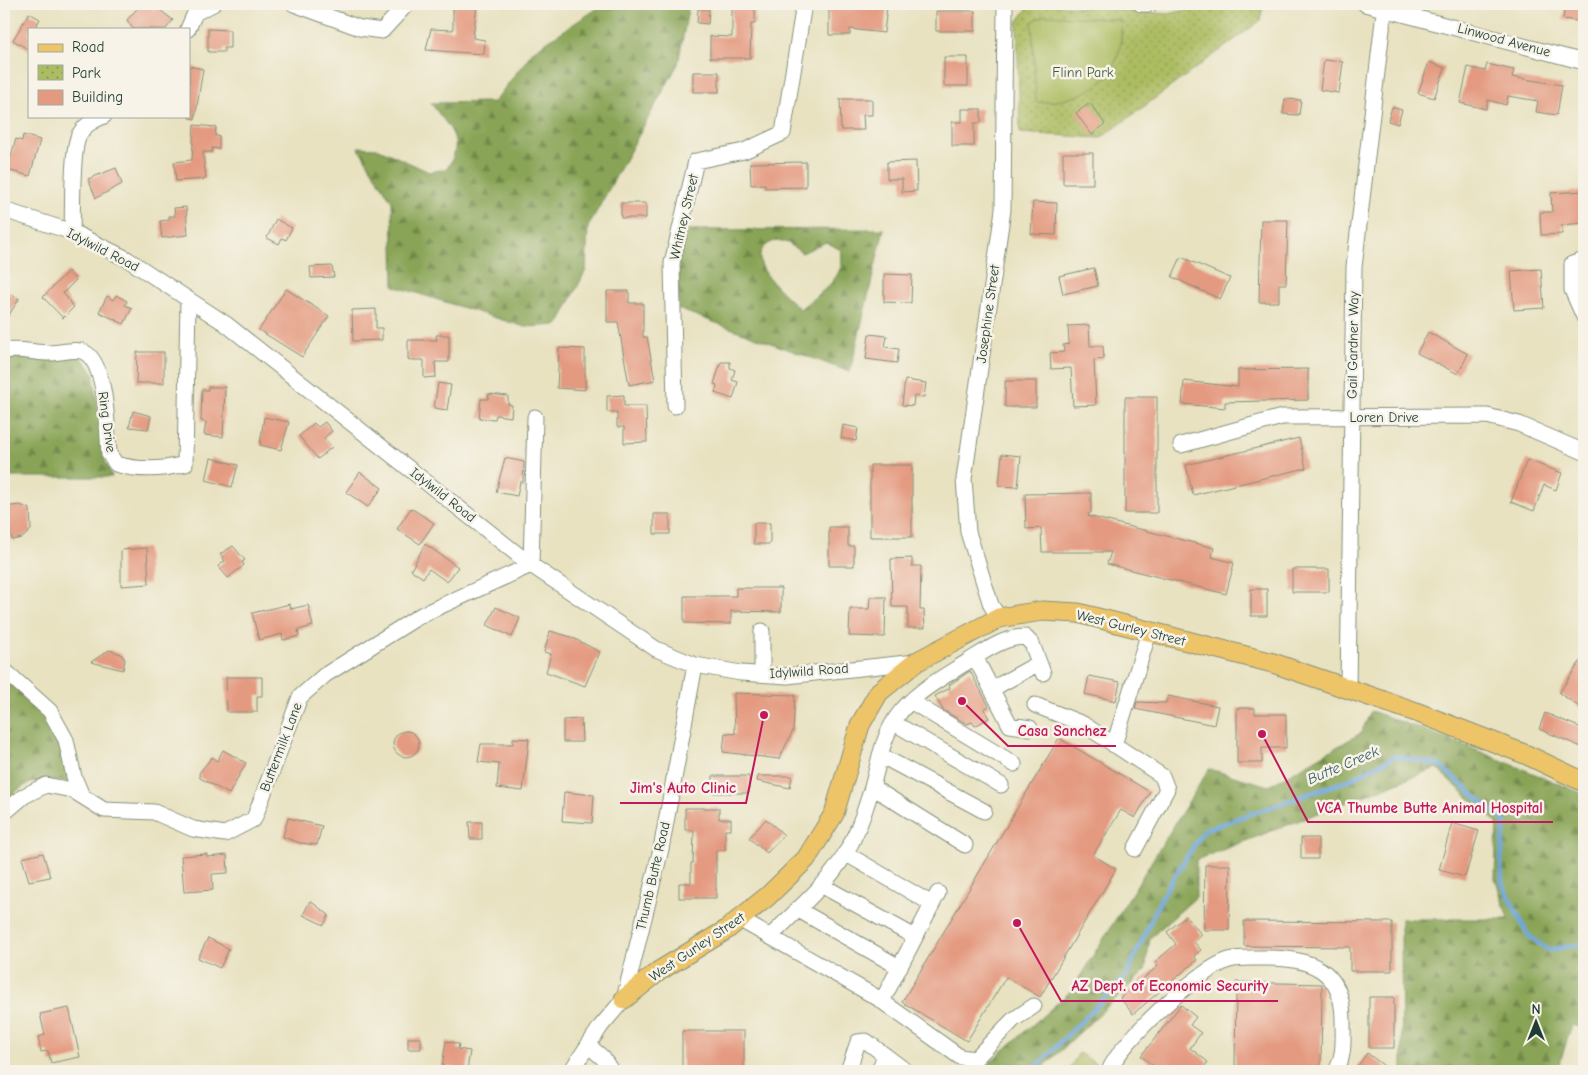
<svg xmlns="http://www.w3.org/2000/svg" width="1588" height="1075" font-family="'Comic Neue',sans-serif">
<defs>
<pattern id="forest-firs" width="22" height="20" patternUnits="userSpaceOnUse" patternTransform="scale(1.25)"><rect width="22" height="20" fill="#89a456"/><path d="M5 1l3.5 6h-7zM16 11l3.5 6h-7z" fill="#6f8748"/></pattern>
<pattern id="park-dots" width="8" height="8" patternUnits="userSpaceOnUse" patternTransform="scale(1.25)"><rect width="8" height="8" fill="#acbc60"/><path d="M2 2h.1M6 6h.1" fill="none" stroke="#8b9a50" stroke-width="1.8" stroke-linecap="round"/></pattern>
</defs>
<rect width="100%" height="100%" fill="#f7f3e8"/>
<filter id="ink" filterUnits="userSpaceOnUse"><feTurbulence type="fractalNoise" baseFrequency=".02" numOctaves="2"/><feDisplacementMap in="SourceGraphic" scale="10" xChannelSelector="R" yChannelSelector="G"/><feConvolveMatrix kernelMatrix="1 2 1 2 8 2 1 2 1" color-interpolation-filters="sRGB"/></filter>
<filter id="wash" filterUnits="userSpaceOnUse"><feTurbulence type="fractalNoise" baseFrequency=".0096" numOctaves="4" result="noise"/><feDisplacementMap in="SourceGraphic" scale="20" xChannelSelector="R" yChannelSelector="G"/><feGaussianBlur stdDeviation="1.12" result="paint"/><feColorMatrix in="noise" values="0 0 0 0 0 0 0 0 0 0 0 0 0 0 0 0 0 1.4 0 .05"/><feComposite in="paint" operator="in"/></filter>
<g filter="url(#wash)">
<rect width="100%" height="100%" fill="#e8e2c1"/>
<path fill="url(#forest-firs)" stroke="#547045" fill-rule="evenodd" d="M604 4H689L678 64 588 227 586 270 558 325 525 327 394 286 392 202 358 147 377 148 429 172 447 169C466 138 449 129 431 103L494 102 534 50Z
M884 229 850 372 678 309 679 260 686 230ZM778 240 788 243 802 253 826 242 841 250C847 279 820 292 800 309 784 294 733 253 778 240Z
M4 355H79L93 372 104 458 112 477H4Z
M4 677 44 712 59 735 69 782C34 780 30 778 4 802Z
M1371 711 1449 739 1584 794V1028L1572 1025 1557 1071H1402L1401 919H1508L1495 878 1497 823 1436 768 1196 860V897L1150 938 1145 971 1039 1071H980L1071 991 1209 769 1269 786 1361 733Z"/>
<path fill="url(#park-dots)" stroke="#667c4a" d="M1045 4 1169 14 1209 4H1263L1260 21 1101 138 1020 133 1017 22 1027 9Z"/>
<path fill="#acbc60" stroke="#667c4a" d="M1045 15 1120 20C1129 74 1086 104 1036 102L1032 22Z
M1079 1053 1098 1065 1093 1071H1068Z"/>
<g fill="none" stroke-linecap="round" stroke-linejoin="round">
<path stroke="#6ba4da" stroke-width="4.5" d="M1032 1071 1126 976 1162 896 1204 830 1349 780 1396 756 1439 765 1505 822 1501 860 1502 883 1528 935 1548 950 1584 944"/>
</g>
<g id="blocks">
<path fill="#e49a80" d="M141 4H146L153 10 156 7 173 20 166 29H133L127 20Z
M453 4H477L473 38 485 40 484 54 426 50 431 29 453 30Z
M732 4H755V24H751L750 58H710V36L732 37Z
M867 4 887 6 884 33 850 29V35H829V5Z
M1565 4H1584V22L1563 19Z
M698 9H709L708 24 697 23Z
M936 11H975V31H936Z
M29 13 40 19 34 29H29V50L13 40Z
M208 29 230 30V48H224V52H208Z
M944 57H968V86H944Z
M1324 60 1343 62 1339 93 1320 90Z
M1429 62 1445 68 1434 98 1418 93Z
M1487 64 1514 70 1512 77 1562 85 1557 115 1536 112 1538 101 1508 96 1506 105 1488 100 1486 109 1460 103 1468 67 1485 71Z
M189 66 203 69 195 119 189 118Z
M693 72H719V92H693Z
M840 99H872V115H863L864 130H841Z
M1285 99 1301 100 1299 115 1283 114Z
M1090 103 1105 124 1092 135 1076 113Z
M1392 107 1402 110 1398 124 1388 121Z
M962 109H981V123H974V146H952V122H962Z
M194 125 216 127 215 136H219V149L212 148V152H203L206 179 176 181 174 162 192 160Z
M23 135 40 140 30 176 7 170 16 139 22 141Z
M1063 153H1093V184H1063Z
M916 161 917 191 902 192V179H887V162Z
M806 162V187L765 188V184L751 185 750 163Z
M116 168 122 184 96 198 88 179Z
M1584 191V223L1562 225V234L1541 235 1540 212H1552L1551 193Z
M1033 202 1057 203 1056 235 1031 234Z
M621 203H646V218H621Z
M186 207 188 235 162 238 160 221 169 220V216H175L174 208Z
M276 219 292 228 286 240 282 238 279 244 267 238Z
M1261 220H1288L1286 284H1279V302H1259Z
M1181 257 1230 278 1220 299 1172 277Z
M332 266 334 277 311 278 310 267Z
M1094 268 1098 286 1063 294 1059 276Z
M1541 269 1544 308 1514 310 1511 271Z
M68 271 76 280 63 293 74 307 63 318 43 297Z
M884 274 912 275 911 303 884 302Z
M286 289 329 316 302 357 259 330Z
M4 290 19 299 4 323Z
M607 291H629V303H643V337H647L655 380 629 385 618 322H607Z
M116 295 127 301 125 305 132 308 124 324 99 312 107 296 113 300Z
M376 309V328H382V340L353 341 352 310Z
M1089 325 1090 346H1103L1104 359 1094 360 1096 405 1073 406 1071 368 1051 369 1050 353 1064 352 1063 345 1069 344 1068 326Z
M1428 332 1468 354 1458 374 1417 353Z
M869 334 887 336 885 347 899 349 897 363 866 359Z
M436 335H449V362H435L436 377 424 378V360H408V340H437Z
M559 348 585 349V390L557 388Z
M137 352H164V383H136Z
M721 362H730V368L735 370 732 380 738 382 733 399 715 393 717 385 714 384Z
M1308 369V400L1225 402V408L1182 404 1184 381 1238 387V370Z
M905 380 926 383 924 397 914 396 913 406 902 405Z
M1005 381H1036V407H1005Z
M438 383 451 385 447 410 434 408Z
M208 387H225L223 437 204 435 206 422 201 421 202 390H208Z
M489 394 508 396V404L512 405 511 417 496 415 495 419 479 418 481 399H488Z
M624 395V406H646L647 442 624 443V427H617V412H607V396Z
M1125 397H1157V513H1125Z
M133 411 151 416 148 429 129 427Z
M264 417 289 422 281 450 260 445Z
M325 422 332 431 324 438 332 447 318 459 299 436 314 423 318 427Z
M843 425 858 428 856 441 841 438Z
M1299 438 1306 468 1193 495 1186 465Z
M1002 454 1021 456 1018 487 999 486Z
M211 458 238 465 232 487 206 480Z
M505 458 524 462 523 482H520L517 496 496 492Z
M1527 460 1562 473 1556 490 1544 485 1534 511 1511 502Z
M870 465H912V537H870Z
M360 472 382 488 368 507 346 492Z
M1091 493V513H1089L1088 516 1214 548 1212 557 1234 563 1226 594 1107 564 1111 552H1042L1041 528 1026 529 1025 494Z
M20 505 30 509 31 530 22 538 12 540 10 531 4 532V507Z
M411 508 434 523 420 544 397 529Z
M654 514H670V534H654Z
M754 523H770V544H754Z
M829 527H848V546H854V566H829Z
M425 544 458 567 447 582 429 569 423 578 411 570Z
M233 546 245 560 242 562 244 565 228 578 218 566 225 561 220 554Z
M147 548 149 584 121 586V550Z
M912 558V566H921L920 610H924L925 628H908V607H892L891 559Z
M1292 569H1329V592H1292Z
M736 588H781V612L731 611V624L684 623V596H736Z
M1251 589H1267V616H1251Z
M870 597H886L885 637 849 636 850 609H869Z
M290 604 291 609 308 605 313 626 298 630 299 636 283 640 282 634 259 640 252 613Z
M496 607 520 618 512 637 487 625Z
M550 631 571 637 600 652 585 686 546 672 551 654 544 652Z
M109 650 121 654 125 660 123 670 91 662Z
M1584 656V710L1559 693Z
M970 671 989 706 984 709 989 718 975 726 972 722 967 724 943 710 935 696 950 688 949 685Z
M1089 676 1120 682 1116 701 1085 694Z
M226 677H262V696H257V712H227Z
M734 693 795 695 793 731 779 759 723 752 725 733 735 734Z
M1168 696 1218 706 1214 725 1135 709 1137 702 1166 703Z
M1237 708H1255V714H1286V748H1262V763H1237Z
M1545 713 1584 729V748L1539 729Z
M581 719 582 742H563V720Z
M393 744a13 13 0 1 1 26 0a13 13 0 1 1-26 0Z
M513 738 529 739 523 791 497 788 499 764 478 762 481 744H513Z
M1059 738 1150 792 1135 818 1121 810 1093 855 1116 869 1040 997 1006 977 967 1041 902 1002Z
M223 750 246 763 229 794 200 778 199 773 212 757 217 761Z
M713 776H749V793H713Z
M758 776H792L790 788 757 781Z
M564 792 594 795 592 823 562 821Z
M685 808H719V819H731V830H725V850H716V898H679V883H691V863H693L694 830H685Z
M288 818 322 826 317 845 300 843 283 837Z
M766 819 784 835 767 853 749 838Z
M469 822H482V839H470Z
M1452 823 1479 831 1465 877 1439 870Z
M1301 838H1318V859H1301Z
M43 853 50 877 29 881 22 858Z
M207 854V857L227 855 228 873 212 874 213 890 184 892 181 856Z
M1205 865H1230L1229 930H1204Z
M310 901 329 915 324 925 303 915Z
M1186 916 1202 935 1194 942 1201 950 1194 956 1197 960 1133 1014 1120 998 1158 966 1155 962 1176 944 1167 932Z
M1244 921 1392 922V971H1350V947L1244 946Z
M208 938 229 949 220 968 198 958Z
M1236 982 1322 984 1321 1071H1235Z
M1369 997H1394V1048H1369Z
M1181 1005 1196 1017 1190 1025 1201 1033 1190 1048 1208 1062 1201 1071H1160L1141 1056Z
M69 1008 80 1057 51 1063 48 1051 41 1052 38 1037 45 1035 40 1014Z
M682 1031H744V1071H682Z
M408 1038H421V1049H408Z
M446 1041 459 1044 458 1049 470 1051 467 1070 442 1066Z
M1367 1053 1391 1071H1354Z"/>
</g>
</g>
<g filter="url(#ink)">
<use href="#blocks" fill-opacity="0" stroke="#84907a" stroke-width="1"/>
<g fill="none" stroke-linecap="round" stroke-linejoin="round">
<defs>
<path id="minor" d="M294 4 360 28 382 31 405 6
M1141 4H1150
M1365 4 1584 62
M188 29 195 13 213 4
M4 210 72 232 127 259 226 324 531 565 656 649 695 665 741 673 787 676 916 662
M72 232C73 211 71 151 79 135 85 124 93 121 104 116
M1584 260 1572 264V290L1584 317
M4 351C20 348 34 353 50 353 60 353 76 348 84 352 107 363 107 429 109 454L116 464C139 471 162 470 185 464L188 300
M675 406 672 263 696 161 744 151 783 133 804 4
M1181 445 1282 417 1487 416 1519 424 1584 452
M999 618 991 605 968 532 964 479 1003 210 1005 4
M975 657 1010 725 1030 728
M4 670 50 711 66 740 74 777 82 796
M762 674V631
M1348 688 1354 267 1385 4
M992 689 1039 663
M912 702 1014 764
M1035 705 1083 724 1162 776 1167 789 1135 849
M894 723 1001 785
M1114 745 1149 632
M880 755 984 811
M872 787 965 845
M4 813 24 796 46 785 72 790 104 810 154 812 193 829 225 834 254 819 300 697 325 675 421 615 531 565 535 417
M845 853 932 904
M821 885 915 937
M797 909 899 967
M739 919 876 997 960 1057 975 1059 1013 1020 1034 1006
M770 937C795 911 826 886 844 856 855 838 863 817 869 797 878 770 880 742 896 718 913 693 942 678 967 662 985 651 1004 637 1025 637L1032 644 1043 673
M882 1001 938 893
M588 1045 603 1058 611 1071
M571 1071 601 1026 624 999 661 849 695 665
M848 1071 858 1042 866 1041 906 1071
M879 1071 885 1055
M1109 1071C1120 1042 1199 969 1229 960 1240 957 1252 958 1263 958 1309 957 1343 969 1343 1020 1343 1038 1345 1055 1336 1071"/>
<path id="major" d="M624 999 659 971 726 930 768 896 806 859 834 814 860 725 879 692 916 662 999 618 1042 611 1078 613 1273 663 1416 712 1527 755 1584 782"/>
</defs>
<use href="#minor" stroke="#84907a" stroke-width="17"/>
<use href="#major" stroke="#84907a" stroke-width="21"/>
<use href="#minor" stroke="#fff" stroke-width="15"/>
<use href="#major" stroke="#eec469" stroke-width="19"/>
</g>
</g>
<g text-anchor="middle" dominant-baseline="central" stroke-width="5" stroke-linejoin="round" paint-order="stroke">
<g font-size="14" fill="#1f3d34" stroke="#f7f3e8">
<text transform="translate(1504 40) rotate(15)">Linwood Avenue</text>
<text transform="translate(684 217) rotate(-77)">Whitney Street</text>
<text transform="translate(103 250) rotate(27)">Idylwild Road</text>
<text transform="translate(988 314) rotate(-82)">Josephine Street</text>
<text transform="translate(1353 345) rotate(-89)">Gail Gardner Way</text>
<text x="1384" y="417">Loren Drive</text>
<text transform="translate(107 422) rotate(82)">Ring Drive</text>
<text transform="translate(443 495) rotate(38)">Idylwild Road</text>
<text transform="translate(1131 628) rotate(14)">West Gurley Street</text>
<text transform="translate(809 671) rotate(-4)">Idylwild Road</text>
<text transform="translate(281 747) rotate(-69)">Buttermilk Lane</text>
<text transform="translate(653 876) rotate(-77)">Thumb Butte Road</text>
<text transform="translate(697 947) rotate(-34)">West Gurley Street</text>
</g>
<g font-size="14" fill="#425d3f" stroke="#f7f3e8">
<text x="1083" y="72">Flinn Park</text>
</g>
<g font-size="15" font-style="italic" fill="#365c66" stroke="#f7f3e8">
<text transform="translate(1343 765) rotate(-23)">Butte Creek</text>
</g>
</g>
<path fill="none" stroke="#c2185b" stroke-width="2" d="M962 701L1008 746H1116M764 715L746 803H620M1262 734L1308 822H1553M1017 923L1061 1001H1278"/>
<g fill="#c2185b" stroke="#f7f3e8" stroke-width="2">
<circle cx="962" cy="701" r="5"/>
<circle cx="764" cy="715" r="5"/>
<circle cx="1262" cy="734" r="5"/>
<circle cx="1017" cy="923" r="5"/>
</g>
<g font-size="15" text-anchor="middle" font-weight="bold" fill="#c2185b" stroke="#f7f3e8" stroke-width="5" stroke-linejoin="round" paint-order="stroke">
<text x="1062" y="736">Casa Sanchez</text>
<text x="683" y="793">Jim's Auto Clinic</text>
<text x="1430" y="813">VCA Thumbe Butte Animal Hospital</text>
<text x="1170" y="991">AZ Dept. of Economic Security</text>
</g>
<rect width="1588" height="1075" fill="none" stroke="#f7f3e8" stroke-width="20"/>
<rect x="28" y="28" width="162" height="90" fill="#f7f3e8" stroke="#a1aaa0"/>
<rect x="38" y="44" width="25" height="8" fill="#eec469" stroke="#a1aaa0"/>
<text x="72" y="52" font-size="15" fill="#1f3d34">Road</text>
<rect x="38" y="65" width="25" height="15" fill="url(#park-dots)" stroke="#a1aaa0"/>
<text x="72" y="78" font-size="15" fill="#1f3d34">Park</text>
<rect x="38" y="90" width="25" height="15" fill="#e49a80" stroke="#a1aaa0"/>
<text x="72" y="102" font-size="15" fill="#1f3d34">Building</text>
<g transform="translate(1536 1022)" stroke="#f7f3e8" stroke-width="4" paint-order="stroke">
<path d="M0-4L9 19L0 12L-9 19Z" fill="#1f3d34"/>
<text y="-8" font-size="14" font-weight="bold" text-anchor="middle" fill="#1f3d34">N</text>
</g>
</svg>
